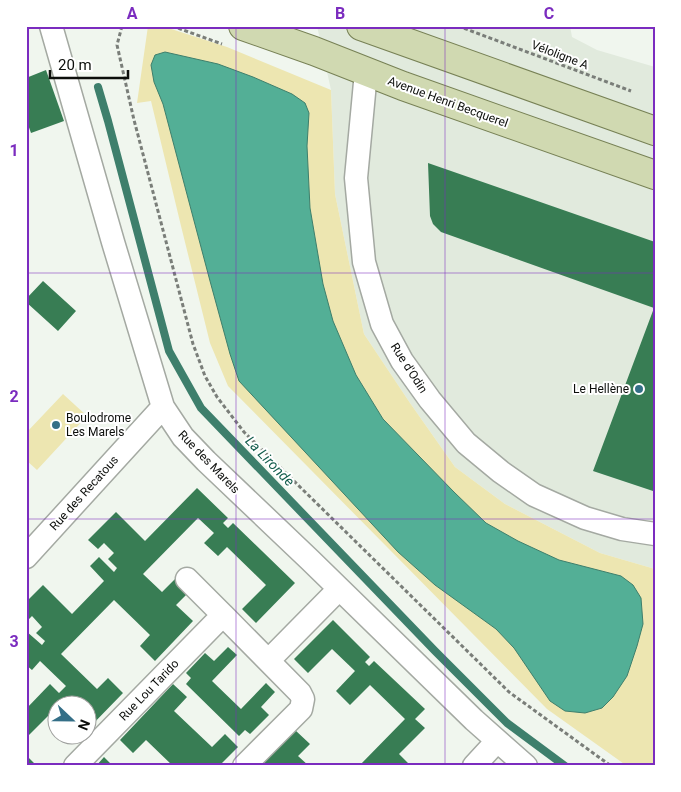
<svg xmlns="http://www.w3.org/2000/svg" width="681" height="792" font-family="Roboto,sans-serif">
<rect width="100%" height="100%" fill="#f0f6ee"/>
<path fill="#e1eadd" d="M317 26H570L572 37 597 50 655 67V569L600 553 505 504 455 467 410 403 364 334 335 194 331 90Z"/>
<path fill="#ede6b1" d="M148 26H162L227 47 331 90 335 194 364 334 410 403 455 467 505 504 600 553 655 569V766H627L547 709 228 386 210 343 181 226 151 101 137 103Z
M63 394 87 416 37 470 26 460V433Z"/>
<path fill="#53af96" stroke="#3e7f6c" d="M165 52 218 64 253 77 292 94 305 103 309 113 307 146 310 208 323 284 333 321 356 375 383 419 454 492 486 523 518 541 559 560 621 576 633 585 641 598 643 624 637 646 627 676 613 697 602 708 585 713 565 711 550 701 514 648 496 629 435 585 398 552 239 381 230 354 210 281 163 104 154 82 151 65 155 55Z"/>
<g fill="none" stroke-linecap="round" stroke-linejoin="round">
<path stroke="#3e7f6c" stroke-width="8" d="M98 87 108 121 169 351 201 408 435 651 507 723 565 766"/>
</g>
<path fill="#387d54" d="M46 70 64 121 31 133 26 119V78Z
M428 163 655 242V485L653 491 593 471 654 308 441 232 433 224 430 216Z
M43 281 76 311 58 331 26 302V299Z
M197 488 228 518 223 523 228 528 233 523 295 583 256 623 242 609 266 585 227 547 218 556 204 543 214 533 198 518 143 574 162 592 177 577 191 590 176 605 193 621 155 661 140 646 150 635 114 600 61 654 97 689 108 678 123 693 88 729V704H58V706L26 738V709L50 684 59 693 66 686 40 661 32 670 26 665V631L42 645 45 641 36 633 42 627 32 616 26 622V602L43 585 72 614 104 581 90 566 99 557 114 572 117 568 108 559 114 553 104 543 98 549 88 540 116 512 145 541Z
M333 620 370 657 365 662 369 666 374 661 425 709 415 719 425 728 399 754 411 766H359L405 719 370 685 350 705 336 691 355 671 332 649 308 673 294 659Z
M228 647 237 655 212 681 241 709 266 683 275 692 261 707 269 715 250 734 245 730 239 736 186 684 191 678 186 673 205 653 214 661Z
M173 684 187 697 174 711 212 747 225 734 238 747 219 766H173L146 740 133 753 120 740Z
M295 730 310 744 298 756 309 766H260Z
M26 755 37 766H26Z
M104 757 113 766H96Z"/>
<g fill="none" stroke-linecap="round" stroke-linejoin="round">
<defs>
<path id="street" d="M51 26 113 242 163 407 183 437 206 461 310 560 474 720 526 766
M366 72 356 178 364 262 382 324 402 361 430 400 466 443 501 472 534 495 585 518 622 529 655 534
M26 557 163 407
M187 579 223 615
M269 660 339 589
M75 766 223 615 300 693 303 699 301 709 244 766
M474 766 497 741"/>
<path id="primary" d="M243 26 314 51 403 86 655 175
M361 26 655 131"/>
</defs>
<use href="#street" stroke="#a4a9a2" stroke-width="25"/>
<use href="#primary" stroke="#778155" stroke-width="30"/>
<path stroke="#7a7e79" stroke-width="3" stroke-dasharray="4 2.5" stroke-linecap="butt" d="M122 26 117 45 134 120 193 344 205 376 217 397 244 432 509 692 611 766
M172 26 222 44
M458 26 631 91"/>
<use href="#street" stroke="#fff" stroke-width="22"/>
<use href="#primary" stroke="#d0d9b1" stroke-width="28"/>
</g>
<path fill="none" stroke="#7b2cbf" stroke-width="1" stroke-opacity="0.55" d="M236 26V766M445 26V766M26 273H655M26 519H655"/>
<g fill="#346f87" stroke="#fff" stroke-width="2">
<circle cx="639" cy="389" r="5"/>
<circle cx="56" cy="425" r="5"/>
</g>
<g text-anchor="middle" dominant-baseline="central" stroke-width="4" stroke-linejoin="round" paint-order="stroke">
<g font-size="12" fill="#0c0e0b" stroke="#fff">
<text transform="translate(560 55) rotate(21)">Véloligne A</text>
<text transform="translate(448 102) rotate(20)">Avenue Henri Becquerel</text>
<text transform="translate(409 368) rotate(57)">Rue d'Odin</text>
<text transform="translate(209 462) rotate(46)">Rue des Marels</text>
<text transform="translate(84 493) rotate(-48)">Rue des Recatous</text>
<text transform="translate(149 690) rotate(-46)">Rue Lou Tarido</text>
</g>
<g font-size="12" fill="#0c0e0b" stroke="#fff" text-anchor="end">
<text x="629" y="389">Le Hellène</text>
<text x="66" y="418" text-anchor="start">Boulodrome<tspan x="66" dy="14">Les Marels</tspan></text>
</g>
<g font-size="14" font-style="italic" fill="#135d4c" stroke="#fff">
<text transform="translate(270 461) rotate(46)">La Lironde</text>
</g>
</g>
<rect width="681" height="792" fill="none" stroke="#ffffff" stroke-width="55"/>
<g transform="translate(72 720) rotate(112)"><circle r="24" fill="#ffffff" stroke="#9e9f9d"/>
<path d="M0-4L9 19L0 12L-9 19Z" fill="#346f87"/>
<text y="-8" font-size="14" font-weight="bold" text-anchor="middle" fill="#0c0e0b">N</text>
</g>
<path d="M50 70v8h78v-8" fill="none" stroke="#0c0e0b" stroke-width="2.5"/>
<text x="58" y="70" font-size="15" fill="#0c0e0b" stroke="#ffffff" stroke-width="4" paint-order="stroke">20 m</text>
<rect x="28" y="28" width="626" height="736" fill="none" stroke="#7b2cbf" stroke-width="2"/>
<g font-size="16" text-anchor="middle" font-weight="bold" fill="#7b2cbf">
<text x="132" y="19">A</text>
<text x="340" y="19">B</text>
<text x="549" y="19">C</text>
<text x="14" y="156">1</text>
<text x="14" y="402">2</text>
<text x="14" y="647">3</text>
</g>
</svg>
